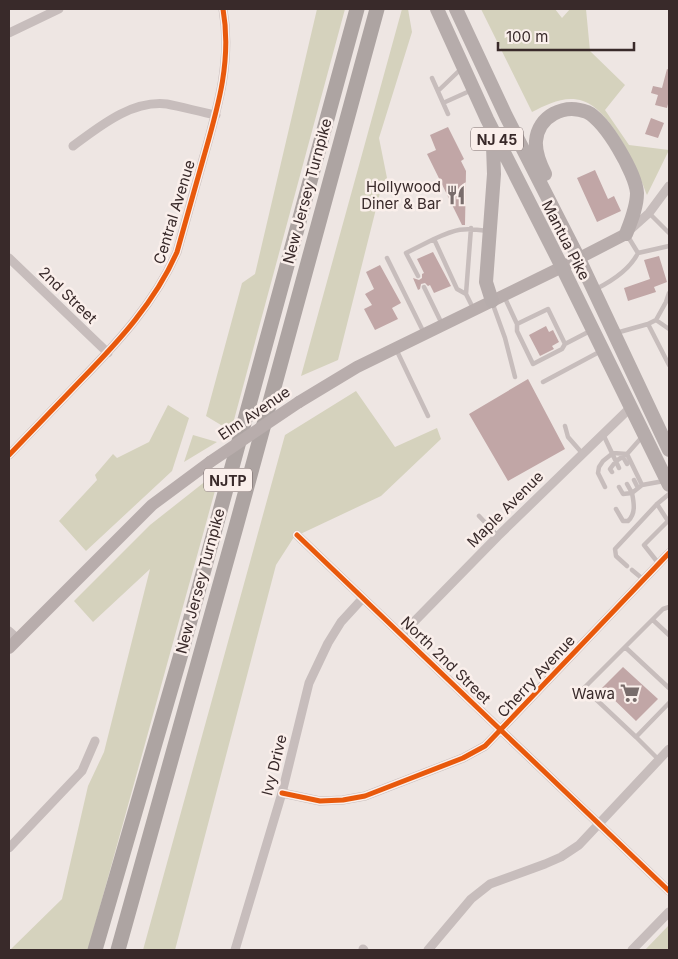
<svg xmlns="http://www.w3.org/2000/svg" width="678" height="959" font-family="Inter,sans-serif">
<rect width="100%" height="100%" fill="#eee6e3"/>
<path fill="#d5d2bd" d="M317 9H345L231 431 206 416 242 283 255 274Z
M402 9H408L412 32 379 138 387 178 381 189 338 360 301 376Z
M481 9H555L562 18 570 9H586L590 51 625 85 605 110 629 145 669 150 647 195C638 169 611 110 583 101 565 95 548 104 532 112Z
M356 391 395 447 437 428 441 439 381 496 294 537 276 565 175 950H143L285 435Z
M168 405 189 418 172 471 86 551 59 521 97 480 95 475 113 454 117 458 149 442Z
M193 435 217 442 184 462Z
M221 469 88 950H10L62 899 88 786 104 752 150 569 93 622 74 601 150 525Z
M669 925V950H645Z"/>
<path fill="#c1a6a6" d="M667 69 669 70V100L667 108 655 105 658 95 651 93 653 86 662 88Z
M651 118 664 123 658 138 645 134Z
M448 127 464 159 461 161 466 171 465 225H462L427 154 436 150 430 135Z
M595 170 608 199 614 196 621 211 597 222 577 178Z
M433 252 451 286 434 293 430 285 428 286 425 283 421 284 420 289 418 290 413 278 419 280 422 278V274L424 273 417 259Z
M659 256 667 282 654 287 656 292 628 301 624 288 650 279 644 260Z
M380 265 401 303 392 308 398 319 375 330 364 309 372 305 365 294 374 289 366 272Z
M546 326 549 332 553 330 559 342 552 346 554 349 540 356 529 335Z
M528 379 565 449 508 481 469 414Z
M623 667 658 699 636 721 602 688Z"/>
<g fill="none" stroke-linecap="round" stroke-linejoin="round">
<path stroke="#c7bdbc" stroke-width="4.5" d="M432 78 448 114
M438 91 462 68
M443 103 472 90
M649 213 669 233
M471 228 466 294 473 308
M434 239C456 229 463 227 487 231
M638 253 669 246
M387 258 424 333
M418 276 406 253 434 239 457 289 466 294
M424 287 442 324
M596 289C612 281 630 269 638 253L627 235
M669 293 666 302 656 320 669 329
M504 296 517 324V331L533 364 562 349 565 344 592 330
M492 302 505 338 515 377
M656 320 648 324 669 365
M517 324 548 309 565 344
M616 333 648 324
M396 349 428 416
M543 382 601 351
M565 426 568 437 582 453
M603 434 619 468
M627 454 642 485
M623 457 627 464
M612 472 610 469 616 461 627 454 642 437
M634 480 638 488
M605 487 598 473 599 467 603 461 613 453 627 454
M619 487 623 494 632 493 627 484
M657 504 668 521
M616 509 623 521H628C636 514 634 503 632 493L642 485 664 481
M479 516 498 536
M659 564 644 545 669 520
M627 566 616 556 615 549 657 504 669 494
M632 570 644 580
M669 607 663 609 625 647 669 688
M653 620 669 635
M625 647 584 688 636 737 669 703
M636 737 659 760"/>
<path stroke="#c7bdbc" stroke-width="9" d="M9 33 59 9
M73 146C99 127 131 100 167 104 183 107 200 112 216 115
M630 230 649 213 669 186
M9 258 108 353
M9 455C33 430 57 405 81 380 119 341 155 302 177 252 186 220 195 188 204 156 218 107 232 60 223 9
M297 535 669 891
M9 631 18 639
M402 634 498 536 631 407
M282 793 320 801 343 800 365 796 463 758 485 746 669 553
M9 848 82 771 95 741
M363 949 364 950
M235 950 282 793 309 683 328 643 341 622 363 598
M428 950 471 899 490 884 545 864 561 857 579 845 669 749
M632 950 669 912"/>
<path stroke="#b8adac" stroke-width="12" d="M299 402 357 367 562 267 626 234
M9 648 152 505 210 462"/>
<path stroke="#b6acab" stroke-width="14" d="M437 9 487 119 562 267 669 485
M456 9 506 116 579 259 669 450
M490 135 493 146 494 174 486 282 492 301
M545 174C540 164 535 153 536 141 538 116 564 103 587 112 605 120 636 174 637 193 637 207 631 221 626 234"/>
<path stroke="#ada4a2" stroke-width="15" d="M95 950 181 654 357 9
M118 950 236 527 377 9"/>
<path stroke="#b8adac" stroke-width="12" d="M210 462 299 402"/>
<defs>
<path id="cycleway" d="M9 455C33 430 57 405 81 380 119 341 155 302 177 252 186 220 195 188 204 156 218 107 232 60 223 9
M297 535 669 891
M282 793 320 801 343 800 365 796 463 758 485 746 669 553"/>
</defs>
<use href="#cycleway" stroke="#faefeb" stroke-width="8"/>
<use href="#cycleway" stroke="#e8590c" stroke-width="5"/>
</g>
<defs>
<symbol id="restaurant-bare" viewBox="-9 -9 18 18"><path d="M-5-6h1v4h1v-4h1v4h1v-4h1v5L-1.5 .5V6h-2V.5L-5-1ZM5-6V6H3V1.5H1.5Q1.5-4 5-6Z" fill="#786c6b" stroke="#faefeb" stroke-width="2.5" paint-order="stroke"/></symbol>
<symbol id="supermarket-bare" viewBox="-9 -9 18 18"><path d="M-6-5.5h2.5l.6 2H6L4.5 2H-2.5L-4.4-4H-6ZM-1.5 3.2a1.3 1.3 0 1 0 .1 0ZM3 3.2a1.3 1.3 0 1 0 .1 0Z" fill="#786c6b" stroke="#faefeb" stroke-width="2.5" paint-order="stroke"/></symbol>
</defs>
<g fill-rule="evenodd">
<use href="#restaurant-bare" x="442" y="181" width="28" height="28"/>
<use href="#supermarket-bare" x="616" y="679" width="28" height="28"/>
</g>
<g text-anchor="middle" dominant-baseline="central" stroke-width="5" stroke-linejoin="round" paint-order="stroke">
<g fill="#faefeb" stroke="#736564" stroke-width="1">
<rect x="471" y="127.5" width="52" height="23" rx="4"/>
<rect x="204" y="468.5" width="48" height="23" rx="4"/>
</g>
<g font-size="14" font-weight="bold" fill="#392a2a">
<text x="497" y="139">NJ 45</text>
<text x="228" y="480">NJTP</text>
</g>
<g font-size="15" fill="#392a2a" stroke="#faefeb" text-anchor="end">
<text x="441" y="186">Hollywood<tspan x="441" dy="17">Diner &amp; Bar</tspan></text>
<text x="615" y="693">Wawa</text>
</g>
<g font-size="15" fill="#392a2a" stroke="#faefeb">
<text transform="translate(307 191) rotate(-75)">New Jersey Turnpike</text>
<text transform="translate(174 212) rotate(-73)">Central Avenue</text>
<text transform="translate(566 240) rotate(63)">Mantua Pike</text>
<text transform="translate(68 295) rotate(44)">2nd Street</text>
<text transform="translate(254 413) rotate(-34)">Elm Avenue</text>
<text transform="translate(505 509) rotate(-45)">Maple Avenue</text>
<text transform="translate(200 581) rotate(-75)">New Jersey Turnpike</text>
<text transform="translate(446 660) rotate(44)">North 2nd Street</text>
<text transform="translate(536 676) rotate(-47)">Cherry Avenue</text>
<text transform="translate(274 765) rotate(-76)">Ivy Drive</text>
</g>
</g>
<rect width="678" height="959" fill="none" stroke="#392a2a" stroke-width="20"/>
<path d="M498 42v8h136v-8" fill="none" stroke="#392a2a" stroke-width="2.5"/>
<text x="506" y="42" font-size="15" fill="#392a2a" stroke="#faefeb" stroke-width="4" paint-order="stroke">100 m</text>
</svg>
